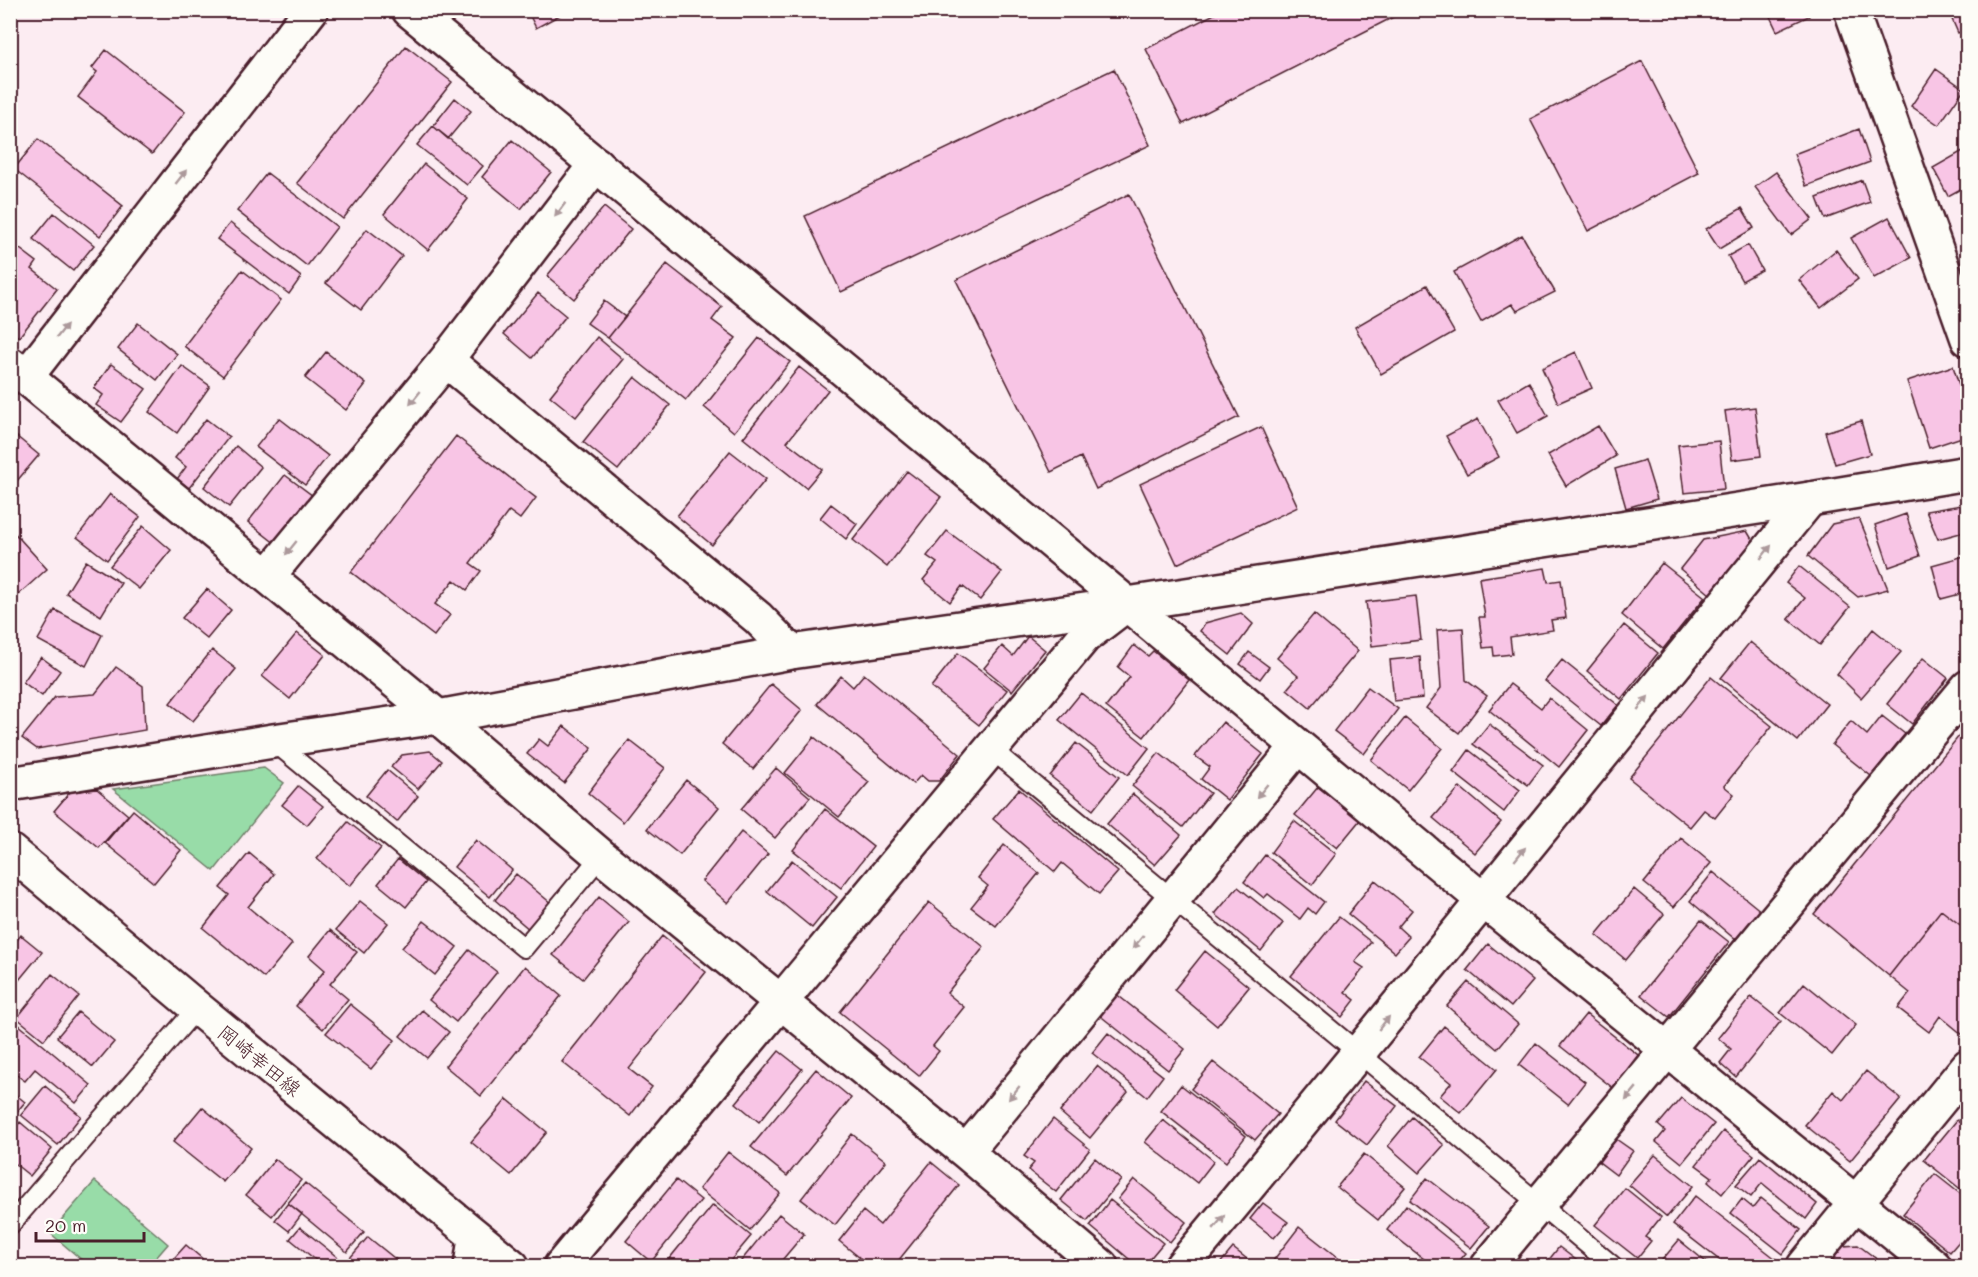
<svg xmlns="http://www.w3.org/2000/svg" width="1978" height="1277" font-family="Mali,'Klee One',sans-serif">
<rect width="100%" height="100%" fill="#fcecf2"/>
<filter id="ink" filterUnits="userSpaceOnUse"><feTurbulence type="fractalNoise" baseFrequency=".0167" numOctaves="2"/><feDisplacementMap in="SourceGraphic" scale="12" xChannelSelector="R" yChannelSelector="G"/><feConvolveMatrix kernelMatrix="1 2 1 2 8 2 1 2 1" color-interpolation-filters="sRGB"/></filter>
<g filter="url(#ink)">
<path fill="#98dca8" stroke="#717e6a" stroke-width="1.5" d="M264 768 284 783 214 871 113 789Z
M95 1181 168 1244 149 1266H89L50 1233Z"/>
<path fill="#f8c5e5" stroke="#4a1f2b" stroke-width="1.5" d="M527 10H569L536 28Z
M1222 10H1407L1183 124 1146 49Z
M1767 10H1806L1809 16 1777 31Z
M1948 10H1968V28L1958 33Z
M406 46 452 82 343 219 297 183Z
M106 50 185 112 152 154 78 97 97 72 92 68Z
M1642 61 1699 173 1588 231 1530 119Z
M1114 69 1150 145 841 292 805 216Z
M1936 69 1964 89 1939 125 1911 106Z
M455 98 471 111 448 139 433 126Z
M433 126 483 166 467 185 417 145Z
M1859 129 1870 162 1806 186 1794 154Z
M38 139 123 206 100 236 14 169Z
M512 140 551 172 521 209 482 177Z
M1968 148V185L1948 196 1933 168Z
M424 164 468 199 428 250 384 214Z
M1776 172 1812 219 1791 235 1755 187Z
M267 173 337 227 307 266 237 211Z
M1862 180 1870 202 1825 219 1817 198Z
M1129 194 1239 417 1096 489 1081 457 1051 472 956 280Z
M604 207 631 229 574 299 547 276Z
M1742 208 1754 228 1719 249 1706 229Z
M54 213 94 245 73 271 33 239Z
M1889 217 1911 258 1874 278 1851 238Z
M230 223 301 277 289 294 217 239Z
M367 229 402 256 361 310 326 283Z
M1522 235 1555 292 1517 311 1512 304 1481 322 1454 272Z
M1748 245 1762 270 1742 281 1728 256Z
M16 246 37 262 32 269 57 289 19 337 10 331V253Z
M1836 250 1858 279 1821 308 1799 280Z
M667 264 722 307 712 320 736 338 686 400 608 338Z
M242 270 281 300 223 376 184 346Z
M1427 285 1454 332 1381 374 1355 327Z
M538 293 566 316 532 358 504 334Z
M604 301 625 317 608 338 587 323Z
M138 323 177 354 157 380 118 349Z
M597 337 623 359 576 417 550 396Z
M759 338 790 362 734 432 704 407Z
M326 352 366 384 346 410 305 378Z
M1576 352 1592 388 1558 403 1542 368Z
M111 364 146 389 121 422 96 405 103 395 94 388Z
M182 366 210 386 177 433 149 412Z
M1953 366 1968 413V435L1929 448 1907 381Z
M799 367 828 390 787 442 822 469 806 488 743 438Z
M635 377 670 405 618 470 583 442Z
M1529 382 1548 416 1517 433 1498 400Z
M1755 407 1761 456 1732 460 1725 411Z
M279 418 328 456 305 485 256 447Z
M206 419 229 437 189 488 177 479 186 467 175 458Z
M1478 419 1499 457 1467 474 1446 436Z
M1861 421 1870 454 1835 464 1825 432Z
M1598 426 1616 456 1566 486 1548 455Z
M1261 427 1298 507 1177 564 1140 484Z
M10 431 39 455 10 489Z
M456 436 536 498 520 519 509 511 470 563 481 571 467 590 454 580 435 604 450 615 434 636 351 572Z
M1719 441 1724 489 1684 493 1678 445Z
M236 446 261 467 229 507 204 487Z
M730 451 766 479 712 545 677 516Z
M1645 460 1657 499 1626 508 1615 469Z
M907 471 941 497 887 567 853 540Z
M285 475 313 496 276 544 248 522Z
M110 494 140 517 107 560 77 537Z
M831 504 857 524 846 539 820 518Z
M1968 504V531L1938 539 1926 511Z
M1906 514 1920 556 1889 567 1875 525Z
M1859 518 1888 589 1858 597 1808 556 1832 524Z
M143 526 171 550 139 589 110 566Z
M10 528 47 569 18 595 10 586Z
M947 531 1002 572 980 600 962 586 950 602 923 580 937 563 927 556Z
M1747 531 1753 541 1710 594 1680 569 1703 540Z
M1968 555V592L1941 599 1932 565Z
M86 561 121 583 101 616 66 593Z
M1662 563 1705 597 1663 649 1622 615Z
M1799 566 1850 607 1820 645 1788 619 1805 598 1786 583Z
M1545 568 1548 582 1561 580 1566 618 1551 620 1553 630 1510 637 1512 654 1494 656 1493 647 1483 648 1479 617H1485L1479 578Z
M207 589 231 610 207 639 182 618Z
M1416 596 1421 640 1372 646 1366 602Z
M55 610 102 635 86 666 38 640Z
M1241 613 1253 624 1230 655 1200 631 1205 623Z
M1314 614 1358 651 1310 708 1287 689 1298 676 1277 658Z
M1624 625 1658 653 1621 699 1587 671Z
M1463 628 1466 680 1487 696 1459 733 1426 708 1441 688 1437 630Z
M1873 629 1901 652 1861 698 1837 674Z
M297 633 325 655 290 699 262 676Z
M1028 636 1045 650 1012 691 984 668 1002 646 1013 656Z
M1750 642 1827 704 1798 741 1721 678Z
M1134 645 1148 656 1153 651 1189 680 1144 737 1106 707 1130 677 1118 667Z
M212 650 236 669 193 721 170 703Z
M1249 652 1269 667 1260 679 1240 664Z
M958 653 1007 690 979 725 931 687Z
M41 657 60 671 42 696 23 682Z
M1420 657 1423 698 1394 701 1390 660Z
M1923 658 1948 678 1912 724 1887 704Z
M1562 660 1618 705 1601 726 1545 681Z
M116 667 143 686 145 730 37 749 22 738 55 697 95 694Z
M864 674 960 754 939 781H928L921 775 913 784 817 704 841 676 853 687Z
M1711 677 1772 726 1724 786 1734 794 1715 818 1704 810 1690 827 1629 778Z
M771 684 802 710 753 769 722 744Z
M1510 684 1541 708 1549 698 1588 730 1559 767 1489 710Z
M1368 687 1398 709 1364 754 1334 731Z
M1081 693 1149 748 1128 775 1059 720Z
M1882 716 1905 734 1871 776 1832 745 1851 721 1867 735Z
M1405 718 1442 748 1408 790 1371 760Z
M1223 722 1263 754 1227 800 1201 779 1210 767 1195 756Z
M1489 724 1543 765 1528 785 1473 744Z
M1968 725V931L1941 910 1889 976 1814 914Z
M564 726 592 748 564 783 527 754 539 739 548 746Z
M814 737 869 782 839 817 785 773Z
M629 740 665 768 623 822 588 793Z
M1076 743 1119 777 1093 810 1050 776Z
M1469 750 1520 790 1504 812 1453 772Z
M430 751 442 761 418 789 391 767 402 755Z
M1159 753 1210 793 1183 827 1132 786Z
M776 768 810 797 775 838 741 809Z
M387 770 418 796 397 822 366 796Z
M686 780 719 807 680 855 647 829Z
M298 786 323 806 307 825 282 805Z
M1318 787 1360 820 1337 848 1295 815Z
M1460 787 1501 822 1475 853 1433 818Z
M97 789 128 815 99 848 54 811 70 792Z
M1019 789 1118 872 1099 894 1062 863 1055 872 993 819Z
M1133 794 1181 835 1155 865 1107 824Z
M825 809 873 847 841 888 793 850Z
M133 810 181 850 154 883 105 843Z
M1294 821 1336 854 1312 885 1271 852Z
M348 822 381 848 350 886 317 859Z
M741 832 768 854 728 903 702 881Z
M1681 838 1711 863 1674 907 1644 883Z
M476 840 512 870 490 897 454 867Z
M1004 845 1039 873 996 926 971 907 988 886 978 878Z
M249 853 274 874 248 907 292 944 264 978 203 928 229 895 220 888Z
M1265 855 1324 902 1315 914 1308 908 1300 919 1268 894 1264 898 1244 882Z
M398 859 426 882 406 907 378 884Z
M792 860 837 897 812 928 767 891Z
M1713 872 1761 911 1737 941 1690 901Z
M516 874 552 904 530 930 495 900Z
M1375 880 1412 910 1398 927 1409 937 1395 953 1348 914Z
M1238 887 1283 923 1261 951 1215 914Z
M1634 889 1664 914 1626 960 1596 935Z
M599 897 629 922 583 979 553 955Z
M360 901 388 923 364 953 336 930Z
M929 902 984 947 947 993 964 1007 933 1046 939 1051 919 1076 840 1012Z
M1941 910 1968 931V1030L1963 1035 1940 1016 1929 1032 1898 1008 1910 993 1889 976Z
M1339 917 1371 942 1355 962 1364 968 1345 992 1355 1000 1342 1017 1291 976Z
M1701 920 1729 942 1669 1017 1641 995Z
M424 921 457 947 435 975 402 948Z
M330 930 357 952 330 984 348 999 323 1029 296 1006 325 970 309 956Z
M21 935 42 952 10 991V949Z
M662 936 706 972 629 1069 652 1087 630 1116 562 1062Z
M1488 944 1533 981 1511 1007 1467 970Z
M469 950 497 972 456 1022 429 1000Z
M1205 951 1249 987 1217 1026 1174 990Z
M525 966 561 996 481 1096 445 1066Z
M52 974 79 996 44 1040 17 1018Z
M1468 982 1518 1024 1497 1049 1447 1006Z
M1804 983 1856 1025 1832 1055 1780 1013Z
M1115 993 1185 1049 1168 1070 1098 1014Z
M1751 997 1781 1021 1736 1077 1720 1063 1731 1049 1718 1038Z
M350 1004 395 1040 371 1069 326 1033Z
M422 1010 449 1032 427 1058 400 1036Z
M78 1012 114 1042 93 1067 57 1037Z
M1586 1014 1638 1055 1613 1088 1560 1046Z
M18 1024 91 1085 76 1103 35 1069 25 1081 10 1070V1034Z
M1444 1026 1497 1069 1461 1113 1440 1096 1451 1083 1419 1057Z
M1108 1033 1163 1076 1147 1097 1092 1053Z
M1536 1043 1585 1082 1568 1104 1519 1065Z
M779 1051 802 1069 759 1122 736 1103Z
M1213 1062 1278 1114 1255 1140 1191 1089Z
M1097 1066 1128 1092 1090 1138 1060 1112Z
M816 1069 851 1098 787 1176 751 1147Z
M1866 1071 1901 1099 1850 1161 1805 1125 1833 1091 1843 1100Z
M1364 1081 1397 1106 1367 1145 1335 1120Z
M1181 1085 1246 1136 1226 1162 1161 1111Z
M45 1086 81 1116 58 1145 21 1115Z
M10 1090 25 1102 10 1120Z
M1681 1098 1714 1124 1682 1163 1656 1142 1665 1131 1658 1125Z
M507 1099 547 1132 511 1175 471 1142Z
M202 1107 251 1148 223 1182 173 1142Z
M1412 1117 1444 1145 1419 1173 1388 1146Z
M1053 1119 1090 1149 1056 1192 1028 1170 1034 1163 1024 1156Z
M1163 1120 1214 1161 1197 1183 1145 1142Z
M1957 1120 1968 1128V1195L1924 1160Z
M20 1122 52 1149 30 1176 10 1160V1134Z
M1723 1131 1754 1155 1722 1194 1708 1182 1712 1177 1696 1165Z
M852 1134 886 1161 835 1225 801 1199Z
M1616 1139 1633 1151 1616 1175 1599 1162Z
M728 1152 780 1193 750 1230 699 1189Z
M1364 1154 1405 1187 1378 1220 1337 1187Z
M1655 1155 1693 1186 1667 1217 1629 1185Z
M1760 1157 1817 1204 1806 1219 1762 1183 1751 1197 1736 1185Z
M1095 1158 1121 1180 1087 1221 1061 1200Z
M275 1159 301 1180 272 1216 246 1195Z
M931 1162 959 1185 894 1266H870L839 1241 863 1211 880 1225Z
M1935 1174 1968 1200V1231L1950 1252 1903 1214Z
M1427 1178 1489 1226 1471 1248 1410 1200Z
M1134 1179 1186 1222 1170 1242 1118 1199Z
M676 1180 701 1200 651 1262 626 1241Z
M305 1183 364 1232 347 1252 288 1203Z
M1625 1188 1661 1217 1645 1237 1651 1241 1637 1258 1595 1225Z
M1695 1196 1776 1259 1770 1266H1727L1673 1224Z
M1761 1198 1801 1230 1783 1254 1731 1213 1742 1199 1753 1208Z
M1110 1200 1163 1243 1147 1262 1135 1264 1090 1226Z
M288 1203 302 1214 289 1231 275 1220Z
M1263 1203 1288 1222 1274 1238 1250 1219Z
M713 1205 751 1236 726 1266H678L669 1259Z
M1406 1205 1466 1253 1455 1266H1433L1387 1230Z
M779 1214 804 1234 777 1266H737Z
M300 1227 342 1261 337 1266H323L290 1239Z
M1299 1227 1342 1261 1337 1266H1269Z
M368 1237 404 1266H343Z
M1679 1240 1711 1266H1657Z
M186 1245 211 1266H167Z
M1858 1245 1886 1266H1834L1830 1263 1843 1246Z
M1559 1247 1584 1266H1544Z
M1233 1248 1256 1266H1218Z"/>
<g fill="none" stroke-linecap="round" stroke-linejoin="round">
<defs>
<path id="lane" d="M273 741 524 948 601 856
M991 749 1360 1054 1613 1266
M10 1225 197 1008"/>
<path id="street" d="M1851 10 1968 339
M446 360 758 618 791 652
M10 364 438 717 601 856 966 1152 1101 1266
M26 377 311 10
M268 576 446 360 596 164
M966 1152 1298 746
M471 1266 475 1238
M561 1266 1084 637 1127 604 1483 900 1934 1266
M1182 1266C1394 1013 1601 755 1810 499
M1488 1266 1968 687
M1804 1266 1968 1066"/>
<path id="secondary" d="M409 10 1127 604
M10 784 273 741 438 717 791 652 1127 604 1810 499 1968 473
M10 851 197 1008 512 1266"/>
</defs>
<use href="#lane" stroke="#4a1f2b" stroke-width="22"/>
<use href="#street" stroke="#4a1f2b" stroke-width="38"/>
<use href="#secondary" stroke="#4a1f2b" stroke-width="38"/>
<use href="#lane" stroke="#fdfcf7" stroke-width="18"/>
<use href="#street" stroke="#fdfcf7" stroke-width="33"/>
<use href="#secondary" stroke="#fdfcf7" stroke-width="33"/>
</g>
<defs><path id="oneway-solid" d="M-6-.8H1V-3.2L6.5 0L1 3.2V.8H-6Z" transform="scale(1.5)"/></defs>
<g fill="#ac999b">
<use href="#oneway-solid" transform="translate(181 177) rotate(-52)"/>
<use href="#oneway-solid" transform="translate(560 210) rotate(127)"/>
<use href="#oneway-solid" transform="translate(62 331) rotate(-52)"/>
<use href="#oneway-solid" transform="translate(415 398) rotate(129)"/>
<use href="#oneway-solid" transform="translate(291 548) rotate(129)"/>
<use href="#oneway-solid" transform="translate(1766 552) rotate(-51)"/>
<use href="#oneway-solid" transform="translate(1643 703) rotate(-51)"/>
<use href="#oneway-solid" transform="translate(1262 791) rotate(129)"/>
<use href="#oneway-solid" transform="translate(1520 854) rotate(-51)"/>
<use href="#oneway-solid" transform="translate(1138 942) rotate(129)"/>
<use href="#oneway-solid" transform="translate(1384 1023) rotate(-51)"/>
<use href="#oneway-solid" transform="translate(1014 1093) rotate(129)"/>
<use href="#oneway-solid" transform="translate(1631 1094) rotate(130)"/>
<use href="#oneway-solid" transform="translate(1219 1222) rotate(-50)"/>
</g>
</g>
<g text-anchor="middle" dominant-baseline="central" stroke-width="4.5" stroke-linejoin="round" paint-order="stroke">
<g font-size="20" fill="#4a1f2b" stroke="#fdfcf7">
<text transform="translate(260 1060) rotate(39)">岡崎幸田線</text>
</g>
</g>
<rect width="1978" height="1277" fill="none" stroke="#fdfcf7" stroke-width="36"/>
<rect x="18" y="18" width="1942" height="1241" fill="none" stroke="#4a1f2b" stroke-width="2" filter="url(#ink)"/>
<path d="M36 1232v9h108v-9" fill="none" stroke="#4a1f2b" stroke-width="3"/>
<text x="45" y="1232" font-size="18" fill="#4a1f2b" stroke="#fdfcf7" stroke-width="4.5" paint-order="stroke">20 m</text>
</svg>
